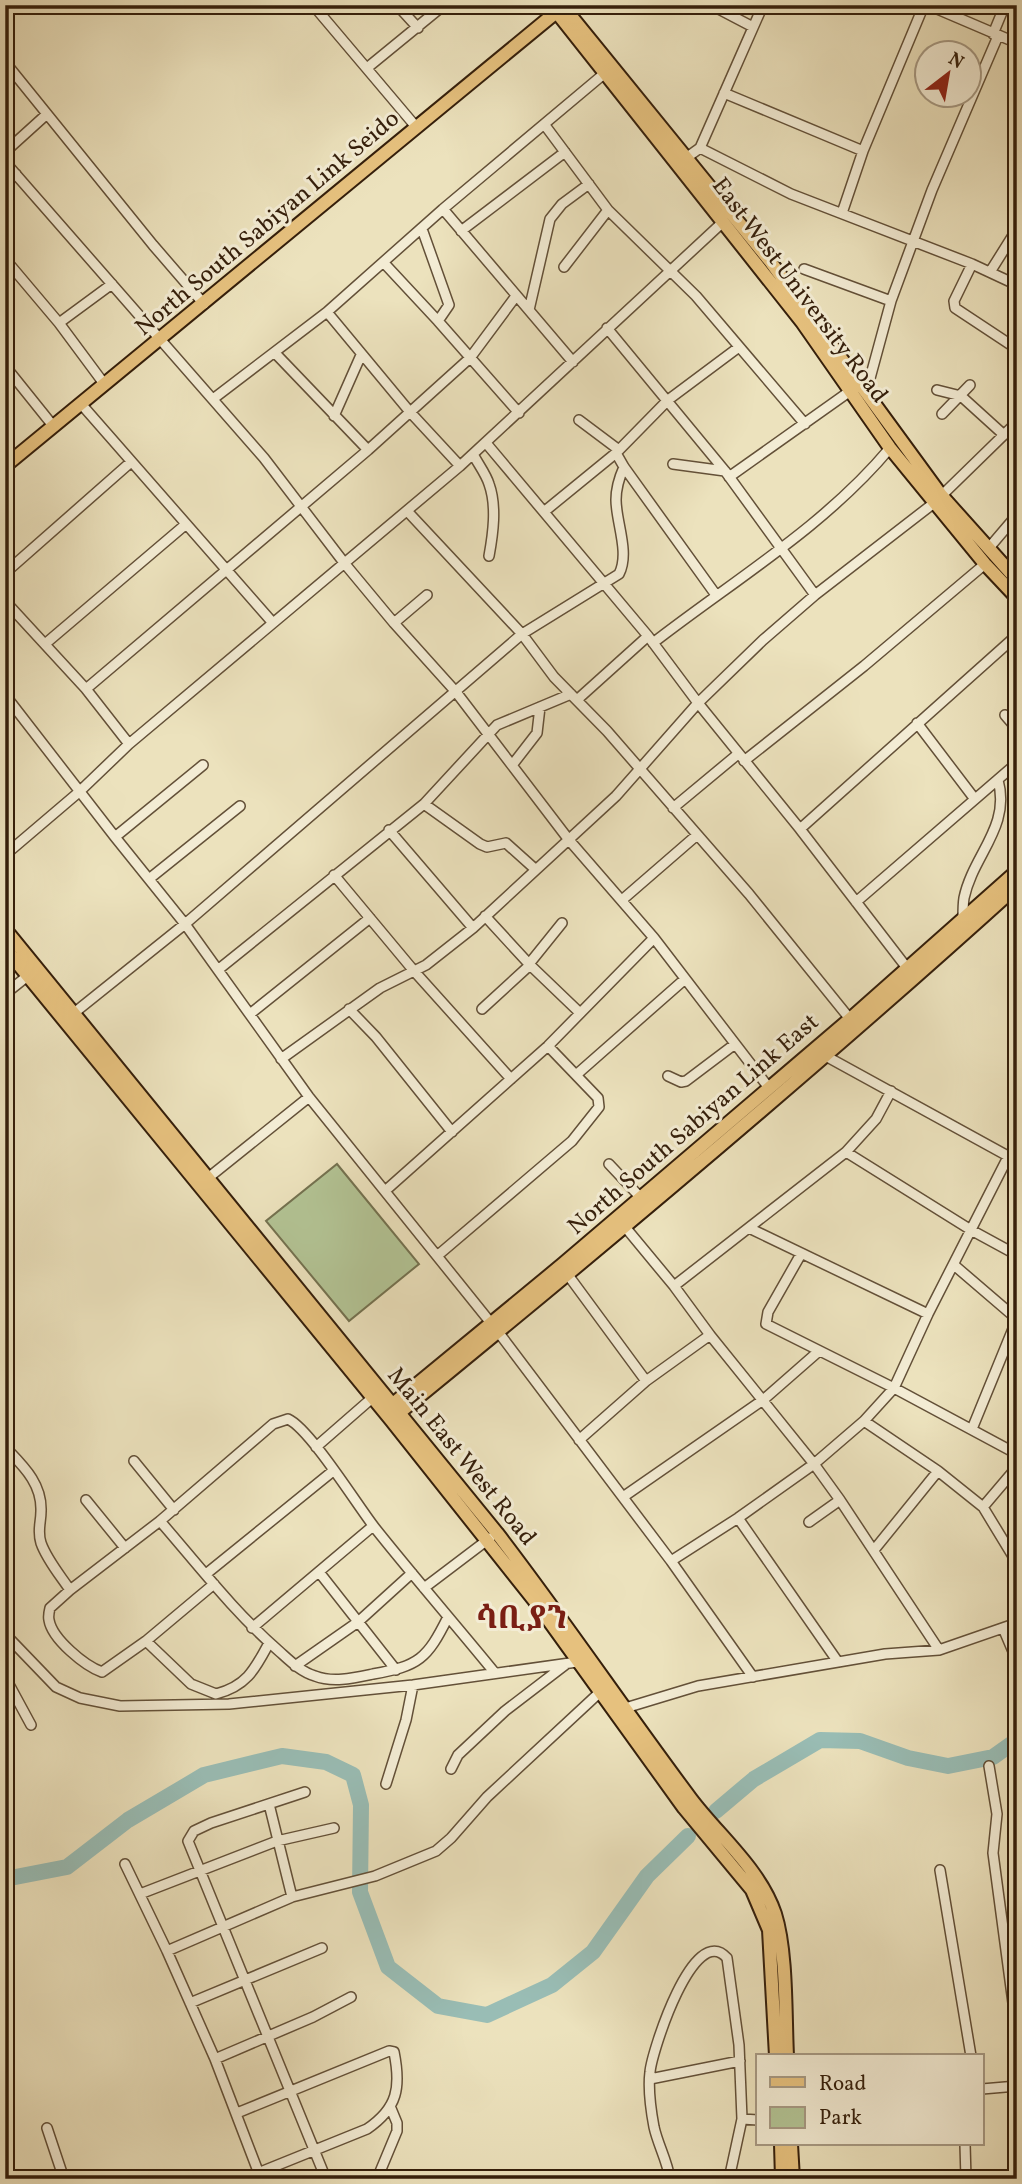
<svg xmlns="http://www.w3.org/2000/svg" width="1022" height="2184" font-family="Vollkorn,'Noto Serif Ethiopic',serif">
<rect width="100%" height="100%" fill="#ece2bd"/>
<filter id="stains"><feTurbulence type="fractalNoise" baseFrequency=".00286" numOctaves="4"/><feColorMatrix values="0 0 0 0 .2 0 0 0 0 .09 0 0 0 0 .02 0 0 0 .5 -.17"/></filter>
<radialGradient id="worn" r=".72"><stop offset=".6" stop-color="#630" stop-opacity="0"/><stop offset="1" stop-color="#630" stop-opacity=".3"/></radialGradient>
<path fill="#b3c495" stroke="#747250" stroke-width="2" d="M337 1164 419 1264 349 1321 266 1221Z"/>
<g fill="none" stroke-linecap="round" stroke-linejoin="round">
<path stroke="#99bdb5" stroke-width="16" d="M716 1811 754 1779 820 1740 860 1741 908 1758 948 1766 993 1757 1017 1740
M5 1879 67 1867 128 1820 204 1775 282 1756 326 1762 353 1775 361 1805 360 1892 388 1967 438 2006 487 2015 552 1985 593 1952 647 1876 688 1836"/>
<defs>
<path id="minor" d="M313 5 417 128
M397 5 418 28
M711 5 753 27
M928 5 1017 43
M993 34 1005 5
M5 62 153 245 204 304
M367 68 444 5
M724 93 863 151
M544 124 608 210 696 296 805 424
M700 148 791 194 972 264 1017 285
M5 152 47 114
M686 158 700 148 763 5
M5 162 264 458 345 564 394 623 456 692 569 840 654 938 769 1088
M5 184 16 174
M443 209 573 362
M842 213 863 151 924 5
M422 229 449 305 438 321
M461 231 565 152
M5 259 59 323 105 385
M384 263 438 321 519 413
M972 264 954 301 955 308 1017 349
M564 267 608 210
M804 269 891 301
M990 272 1017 229
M529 310 550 219 562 204 589 184
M327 312 410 412 460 466
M59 323 112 284
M607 328 725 471 815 595
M275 353 368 450
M5 366 54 427
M937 390 961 396 1004 435
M866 393 891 301 932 190 998 36
M213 399 327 312 443 209 605 73
M82 405 273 623
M942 414 970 385
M334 416 361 355
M579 420 619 450
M486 443 648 636 698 703 800 829 907 968
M616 453 624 467 716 595
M473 454C478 464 486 474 489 484 497 506 493 534 489 556
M673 464 725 471
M729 477 853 389
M545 511 616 453 668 400 739 347
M408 512 522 634 554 677 607 731 749 894 850 1019
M988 549 1017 515
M5 573 131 462
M5 601 86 689 129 744
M394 623 427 595
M653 643C734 580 824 527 890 448
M45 644 185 525
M86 689 368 450 470 358 516 296
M5 695 115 837 185 924 309 1097 499 1333 671 1561 753 1677
M578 699 648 636
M1005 715 1017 729
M917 723 974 798
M744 761 864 666 985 564
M513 764 537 733 540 707
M424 804 480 844 487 847 506 843 535 869
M673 808 738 754
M800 829 1017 635
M389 830 473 928
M115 837 203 765
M5 855 79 792 129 744 460 466 723 222
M334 875 414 971 511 1079
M149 879 240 806
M622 900 697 835
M856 902 1017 763
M485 916 530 965 579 1012
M963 919C963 912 963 904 964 898 973 855 1011 827 998 780
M529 964 562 923
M219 969 424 804 497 725 571 694
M5 994 30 974
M349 1009 376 1037 452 1132
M482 1009 530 965
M250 1014 370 918
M69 1017 185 924 522 634 619 574C630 553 616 522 616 500 616 488 619 478 624 467
M822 1054 1017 1161
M281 1059 380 988 426 965 473 928 616 796 698 703 763 640 815 595 934 503 1017 422
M576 1075 685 979
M668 1076 681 1082 686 1081 735 1044
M846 1152 971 1230 1017 1255
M609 1164 641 1198
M208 1178 309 1097
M385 1191 548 1046 654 938
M621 1222 674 1286 710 1335 814 1464 840 1500 939 1650
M749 1228 928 1314
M801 1254 768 1312 766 1324 894 1388 1017 1454
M437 1256 572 1141 599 1107 598 1098 548 1046
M954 1265 1017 1319
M568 1275 646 1381
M674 1286 846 1152 876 1119 891 1091
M864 1421 938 1471 983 1507 1017 1563
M972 1429 1017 1319
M579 1440 646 1381 710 1335
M5 1447C23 1466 42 1483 41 1511 41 1523 37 1531 41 1543 47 1560 60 1575 70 1590
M316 1447 371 1399
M134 1461 174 1510
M623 1497 763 1400 819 1351
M86 1500 125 1548
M983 1507 1017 1467
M738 1518 838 1662
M160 1521C199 1566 235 1613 280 1652 290 1661 301 1672 315 1676 333 1683 354 1678 373 1674 419 1666 427 1659 448 1617
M809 1522 840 1500
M874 1550 938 1471
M671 1561 738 1518 814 1464 864 1421 894 1388 928 1314 1008 1157
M319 1572 396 1670
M206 1574 333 1471
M214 1584 146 1641 102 1672C85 1666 52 1639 49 1620 48 1616 49 1612 50 1608L70 1590 160 1521 273 1424 288 1419C310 1429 357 1505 375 1528 414 1577 455 1624 495 1673
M424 1588 490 1538
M252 1628 373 1526
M1003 1628 1017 1661
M5 1634 56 1687 80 1698 120 1706 229 1704 413 1685 577 1662
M146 1641 191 1684 216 1694C247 1686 255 1669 269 1643
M295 1666 358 1622 412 1573
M5 1677 31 1725
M622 1709 698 1686 885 1654 939 1650 1017 1623
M989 1766 997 1814 993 1853 1017 2033
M451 1769 458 1755 505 1711 565 1665
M386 1784 406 1720 413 1685
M305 1792 211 1823 194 1831 188 1841 326 2179
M269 1804 292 1897
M125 1864 167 1951 215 2059 261 2179
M940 1870 971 2056
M140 1894 277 1841 334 1828
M167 1951 292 1897 375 1876 436 1851 451 1838 487 1797 599 1693
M190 2003 322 1948
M215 2059 313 2017 351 1997
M650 2079 740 2061
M982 2089 1017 2086
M237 2113 389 2051 394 2052C401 2087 398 2108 367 2129L258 2173
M742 2119 758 2120
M47 2128 64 2179
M965 2144 966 2179
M377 2179 397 2131V2123L390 2106
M670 2179C667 2160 658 2145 654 2127 651 2111 648 2088 650 2072 652 2051 694 1920 727 1958L739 2045 742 2119 729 2179"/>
<path id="major" d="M551 5 802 322 890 448 985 564 1017 598
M562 5 770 261 941 495 1017 580
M5 466 560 9
M5 929 497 1533C564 1620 625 1711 691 1799 719 1836 760 1869 775 1914 787 1952 785 2015 787 2056
M5 948 391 1420 534 1600 684 1808 752 1890 769 1930 776 2056
M387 1409 563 1264 850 1019 1017 871
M394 1417C605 1245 815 1069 1017 886
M781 2144 782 2179
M791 2144 793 2179"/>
</defs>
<use href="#minor" stroke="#635038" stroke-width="12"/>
<use href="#major" stroke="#351f0b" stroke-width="16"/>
<use href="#minor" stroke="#f3ecd4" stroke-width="9"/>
<use href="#major" stroke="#e6c17e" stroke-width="12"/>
</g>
<g text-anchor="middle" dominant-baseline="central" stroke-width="6" stroke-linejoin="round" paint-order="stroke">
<g font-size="24" fill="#351f0b" stroke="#f3ecd4">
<text transform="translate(268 224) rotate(-40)">North South Sabiyan Link Seido</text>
<text transform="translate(799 291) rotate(53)">East West University Road</text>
<text transform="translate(694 1125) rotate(-41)">North South Sabiyan Link East</text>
<text transform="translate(461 1457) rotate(51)">Main East West Road</text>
</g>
<g font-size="32" font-weight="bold" fill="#7a1f14" stroke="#f3ecd4">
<text x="522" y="1620">ሳቢያን</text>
</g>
</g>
<rect width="1022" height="2184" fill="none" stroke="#ece2bd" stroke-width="28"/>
<rect x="7" y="7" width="1008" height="2170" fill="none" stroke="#351f0b" stroke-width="3.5"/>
<rect x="14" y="14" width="994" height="2156" fill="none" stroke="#351f0b" stroke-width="2"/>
<rect x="756" y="2054" width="228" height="91" fill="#f3ecd4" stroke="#a79a84" stroke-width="2"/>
<rect x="770" y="2077" width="35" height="10" fill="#e6c17e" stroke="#a79a84" stroke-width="2"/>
<text x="819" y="2090" font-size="21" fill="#351f0b">Road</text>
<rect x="770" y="2107" width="35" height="21" fill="#b3c495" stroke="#a79a84" stroke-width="2"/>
<text x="819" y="2124" font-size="21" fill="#351f0b">Park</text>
<g transform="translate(948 74) rotate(31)"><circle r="33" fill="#f3ecd4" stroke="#a79a84" stroke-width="2"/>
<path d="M0-5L12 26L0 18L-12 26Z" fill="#8f2418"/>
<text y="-10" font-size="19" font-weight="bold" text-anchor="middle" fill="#351f0b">N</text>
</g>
<rect width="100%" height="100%" filter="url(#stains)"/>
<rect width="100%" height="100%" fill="url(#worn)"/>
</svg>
